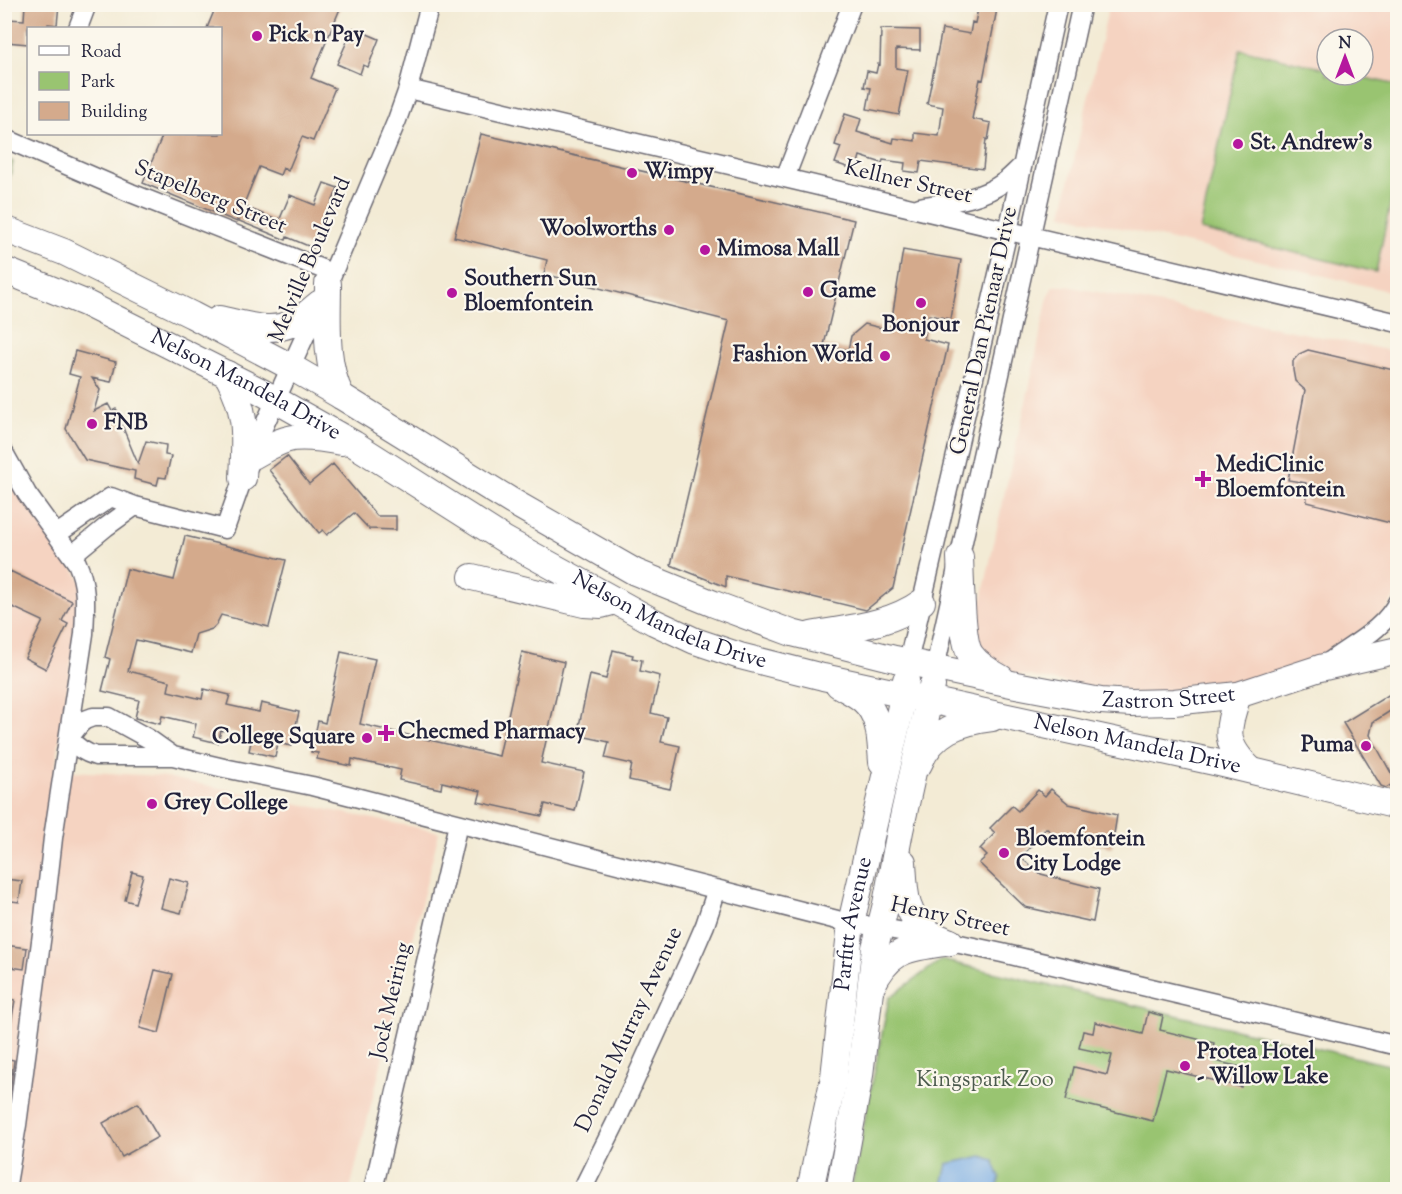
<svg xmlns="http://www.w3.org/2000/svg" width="1402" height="1194" font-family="'Sorts Mill Goudy',serif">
<rect width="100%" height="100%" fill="#fbf7ec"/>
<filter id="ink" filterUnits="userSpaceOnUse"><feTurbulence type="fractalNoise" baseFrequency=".0167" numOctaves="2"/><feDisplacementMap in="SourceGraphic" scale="12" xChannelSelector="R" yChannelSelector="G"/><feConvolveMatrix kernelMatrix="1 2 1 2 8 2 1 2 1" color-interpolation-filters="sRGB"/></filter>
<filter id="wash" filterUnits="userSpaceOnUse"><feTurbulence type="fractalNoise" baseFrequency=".008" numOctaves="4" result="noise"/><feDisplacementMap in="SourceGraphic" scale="24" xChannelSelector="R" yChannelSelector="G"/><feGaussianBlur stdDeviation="1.35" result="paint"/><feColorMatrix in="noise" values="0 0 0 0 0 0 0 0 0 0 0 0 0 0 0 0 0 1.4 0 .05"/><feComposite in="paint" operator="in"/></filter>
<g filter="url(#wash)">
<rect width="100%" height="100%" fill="#f3ebd5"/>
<path fill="#f5d3c1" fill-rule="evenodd" d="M1109 5H1397V293L1062 214ZM1327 39H1363V75H1327Z
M1053 286H1067L1397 352V592L1386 611 1323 660 1252 682 1135 696 1011 673 978 648 976 628 1003 500 1029 389 1047 301Z
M4 466 83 583 55 770 160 776 439 832 350 1189H5Z"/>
<path fill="#99c471" stroke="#5e7356" stroke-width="1.5" d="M1240 49 1327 69V75H1353L1397 85V172L1376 272 1200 230Z
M5 158 13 162 5 199Z
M941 960 1397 1067V1189L851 1190 889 998Z"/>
<path fill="#77abe3" stroke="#4c668f" stroke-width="1.5" d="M982 1156 993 1160 1000 1178 997 1189H941L947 1164Z"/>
<g id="blocks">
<path fill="#d4aa8c" d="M25 4H59L57 25 48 24V28H28V44L6 42 7 19 24 20Z
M217 4H342L311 78 335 88 313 141 302 137 288 171 283 168 280 175 259 167 243 206 279 221 290 195 315 205 324 183 338 188 313 248 287 237 286 240 237 220V222L143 183 163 134H220V28H207Z
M979 4H998L983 80 980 79 972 119 991 123 988 140 986 139 983 169 921 161 919 173 904 171 905 163 883 160 882 163 860 156 856 170 835 163 841 147 835 145 845 114 861 119 857 132 893 143 894 138 915 141V133L939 136 943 107 927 104 942 29 970 34 972 22 975 23Z
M353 28 379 39 368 67 363 65 360 74 337 64Z
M881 29 920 30V50L896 49V68L908 70 899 115 867 109 871 88 864 87 867 71 876 73 878 64 880 65Z
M481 134 854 220 824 345 848 350 851 336 865 324 890 330 903 250 961 260 951 319 929 315 924 339 948 345 893 588 866 610 726 576V587L671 565 729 321 544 274 547 260 454 237Z
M1308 350 1398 371V525L1307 502 1306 483 1288 480 1305 390 1295 381 1293 370V361L1299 354Z
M75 351 116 362 111 382 92 378 100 390 94 411 108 404 112 411 116 409 124 420 121 423 138 464 146 441 166 445 165 455 171 456 166 478 159 477 157 485 134 479 135 471 85 460 66 429 80 377 69 374Z
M287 456 309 484 333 464 377 516H396V530L369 529 354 513 327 535 323 530 319 533 269 470Z
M185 536 286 560 269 627 221 615 216 625 212 629 196 634 191 653 136 640 128 671 170 681 168 691 202 699 204 689 230 695 227 705 259 712 261 703 299 712 291 746 278 743 275 757 249 751 252 737 221 730 218 743 193 737 196 724 162 716 160 724 135 718 139 700 102 691 110 659 105 657 127 569 174 580Z
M10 571 72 601 62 621 68 624 46 669 25 658 43 621 4 603V574L8 575Z
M613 650 633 655 632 658 642 660 640 671 660 676 651 713 667 717 661 742 680 746 670 789 629 780 632 764 605 758 609 742 577 735 590 675 606 679Z
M341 652 375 659 360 724 499 756 522 652 564 662 541 763 584 772 575 811 545 804 542 816 478 802 481 791 442 782 441 789 399 780 401 770 352 759 351 766 317 759 318 753 311 752 318 721 325 723Z
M1398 689V706L1373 722 1370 735 1396 782 1386 788 1381 786 1343 723Z
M1051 789 1069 804 1117 815 1112 847 1056 836 1046 828 1021 858 1041 874 1099 889 1093 922 1025 907 979 863 987 856 980 849 995 833 990 828 1012 806 1018 811 1038 790 1045 796Z
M132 872 143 875 135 903 125 900Z
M169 878 189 883 181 913 161 908Z
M4 879 22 881 19 902 4 900Z
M4 945 27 948 24 969 4 966Z
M155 970 173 974 159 1033 140 1028Z
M4 998 15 1000 10 1029 4 1028Z
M1148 1012 1163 1016 1160 1030 1214 1043 1210 1060 1245 1068 1241 1087 1166 1069 1153 1121 1066 1100 1074 1067 1107 1075 1112 1055 1079 1048 1083 1031 1093 1033 1095 1022 1143 1034Z
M4 1058 14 1060 10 1090 4 1089Z
M138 1103 158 1137 122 1157 103 1123Z"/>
</g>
</g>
<g filter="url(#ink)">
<use href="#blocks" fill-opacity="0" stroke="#6b6871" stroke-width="1.5"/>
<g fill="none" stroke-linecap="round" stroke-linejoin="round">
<defs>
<path id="minor" d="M78 28 87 4
M408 89 1398 323
M4 138 131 193 332 273
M785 178 852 4
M919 207C948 202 980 200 1004 182 1011 177 1016 171 1022 166
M4 453 27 494 77 563C88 587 85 609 84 634L53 838 43 926 17 1125 6 1190
M57 534 111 497 135 506 225 529 243 478 253 456 263 428 320 303 397 120 408 89 430 4
M72 555 106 527 135 506
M908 662 1008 231 1058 4
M1329 662C1353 644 1385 629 1398 601
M935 668 1082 4
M69 738C76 747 85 753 96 756H173L224 768 312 786 837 920 899 931 1002 953 1398 1046
M69 738 81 723 85 720 93 717H109L149 739 173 756
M373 1190 458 824
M582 1190 615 1124 695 948 705 925 717 889"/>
<g id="highway">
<path id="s1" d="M4 229 64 252 192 315 291 367 341 396 511 501 635 572 714 604 792 633 895 659 1016 685 1101 701 1131 703 1174 702 1238 695 1320 668 1398 650"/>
<path id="s2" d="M4 270 85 303 260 391 354 444 505 540 654 622 695 641 740 656 823 677 1219 763 1398 806"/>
<path d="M328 284C328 321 324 362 341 396"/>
<path d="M219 319C243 324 270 334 293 323 303 319 311 310 320 303"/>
<path d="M227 374C248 413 245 436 243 478"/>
<path d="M253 456C266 449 279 440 293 438 309 436 326 439 342 442"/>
<path d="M960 557C961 576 961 642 971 655 978 665 990 672 1001 678"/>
<path d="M472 577 584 604 601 605 616 601"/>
<path d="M811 635C849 628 890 625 922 602"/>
<path d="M839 685C847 690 856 694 863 700 881 716 880 740 882 762"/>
<path d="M1238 695C1227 730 1222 743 1251 770"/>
<path d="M919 764C933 731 959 722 992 718"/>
<path d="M903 862C905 890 903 914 928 932 935 936 943 939 950 942"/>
<path d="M872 986C891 946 911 949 950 942"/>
<path id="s3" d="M810 1190 834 1077 851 923 899 716 906 680"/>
<path d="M839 1190 860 1075 875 948 886 904 900 831 932 686"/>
</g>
</defs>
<use href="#minor" stroke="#6b6871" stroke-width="21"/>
<use href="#highway" stroke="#6b6871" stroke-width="28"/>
<use href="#minor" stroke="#fff" stroke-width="18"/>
<use href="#highway" stroke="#fff" stroke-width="26"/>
</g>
</g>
<g fill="#b5179e" stroke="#fbf7ec" stroke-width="2">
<circle cx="257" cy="36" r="6"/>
<circle cx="1238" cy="144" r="6"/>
<circle cx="632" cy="173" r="6"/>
<circle cx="669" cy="230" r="6"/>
<circle cx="705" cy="250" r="6"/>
<circle cx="808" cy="292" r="6"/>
<circle cx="452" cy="293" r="6"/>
<circle cx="921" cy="303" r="6"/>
<circle cx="885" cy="356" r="6"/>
<circle cx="92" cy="424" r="6"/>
<path d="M1200 470h6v6h6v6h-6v6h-6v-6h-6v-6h6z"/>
<path d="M383 724h6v6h6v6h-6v6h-6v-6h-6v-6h6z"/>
<circle cx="367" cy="738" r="6"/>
<circle cx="1366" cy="746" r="6"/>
<circle cx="152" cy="804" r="6"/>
<circle cx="1004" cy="853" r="6"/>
<circle cx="1185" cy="1066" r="6"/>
</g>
<g text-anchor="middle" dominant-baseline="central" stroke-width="4.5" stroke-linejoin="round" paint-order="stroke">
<g font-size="22" font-weight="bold" fill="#22223b" stroke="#fbf7ec" text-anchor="start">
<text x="269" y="36">Pick n Pay</text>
<text x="1250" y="144">St. Andrew's</text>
<text x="644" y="173">Wimpy</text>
<text x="657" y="230" text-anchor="end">Woolworths</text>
<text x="717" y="250">Mimosa Mall</text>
<text x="464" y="280">Southern Sun<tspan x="464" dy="25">Bloemfontein</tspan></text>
<text x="820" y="292">Game</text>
<text x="921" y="326" text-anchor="middle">Bonjour</text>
<text x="873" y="356" text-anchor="end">Fashion World</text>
<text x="104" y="424">FNB</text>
<text x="1216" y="466">MediClinic<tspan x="1216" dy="25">Bloemfontein</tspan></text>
<text x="398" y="733">Checmed Pharmacy</text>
<text x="355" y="738" text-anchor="end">College Square</text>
<text x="1354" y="746" text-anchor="end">Puma</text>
<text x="164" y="804">Grey College</text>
<text x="1016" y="840">Bloemfontein<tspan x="1016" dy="25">City Lodge</tspan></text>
<text x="1197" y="1053">Protea Hotel<tspan x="1197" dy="25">- Willow Lake</tspan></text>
</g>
<g font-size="22" fill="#22223b" stroke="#fbf7ec">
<text transform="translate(908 183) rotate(13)">Kellner Street</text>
<text transform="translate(210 198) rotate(22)">Stapelberg Street</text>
<text transform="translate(311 260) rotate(-67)">Melville Boulevard</text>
<text transform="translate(985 331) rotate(-78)">General Dan Pienaar Drive</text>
<text stroke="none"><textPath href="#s2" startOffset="268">Nelson Mandela Drive</textPath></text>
<text stroke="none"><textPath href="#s2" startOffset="754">Nelson Mandela Drive</textPath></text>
<text stroke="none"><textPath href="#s1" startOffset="1272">Zastron Street</textPath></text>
<text stroke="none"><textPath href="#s2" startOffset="1240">Nelson Mandela Drive</textPath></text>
<text transform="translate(950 918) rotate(12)">Henry Street</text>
<text stroke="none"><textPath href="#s3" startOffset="270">Parfitt Avenue</textPath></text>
<text transform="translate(392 1001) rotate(-77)">Jock Meiring</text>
<text transform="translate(630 1030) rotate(-65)">Donald Murray Avenue</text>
</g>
<g font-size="22" fill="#4c5b4e" stroke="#fbf7ec">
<text x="985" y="1081">Kingspark Zoo</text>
</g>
</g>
<rect width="1402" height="1194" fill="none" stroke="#fbf7ec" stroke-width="24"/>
<rect x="27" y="27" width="195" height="108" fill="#fbf7ec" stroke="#a4a2a5" stroke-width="1.5"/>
<rect x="39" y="46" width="30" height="9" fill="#ffffff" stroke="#a4a2a5" stroke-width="1.5"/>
<text x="81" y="57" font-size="18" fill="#22223b">Road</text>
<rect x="39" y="72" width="30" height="18" fill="#99c471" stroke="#a4a2a5" stroke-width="1.5"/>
<text x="81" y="87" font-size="18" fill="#22223b">Park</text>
<rect x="39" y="102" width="30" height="18" fill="#d4aa8c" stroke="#a4a2a5" stroke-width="1.5"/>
<text x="81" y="117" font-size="18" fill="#22223b">Building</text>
<g transform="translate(1345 57)"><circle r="28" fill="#fbf7ec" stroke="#a4a2a5" stroke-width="1.5"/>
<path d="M0-4.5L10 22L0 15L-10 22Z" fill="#b5179e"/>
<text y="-9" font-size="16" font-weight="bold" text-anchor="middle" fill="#22223b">N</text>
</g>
</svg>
